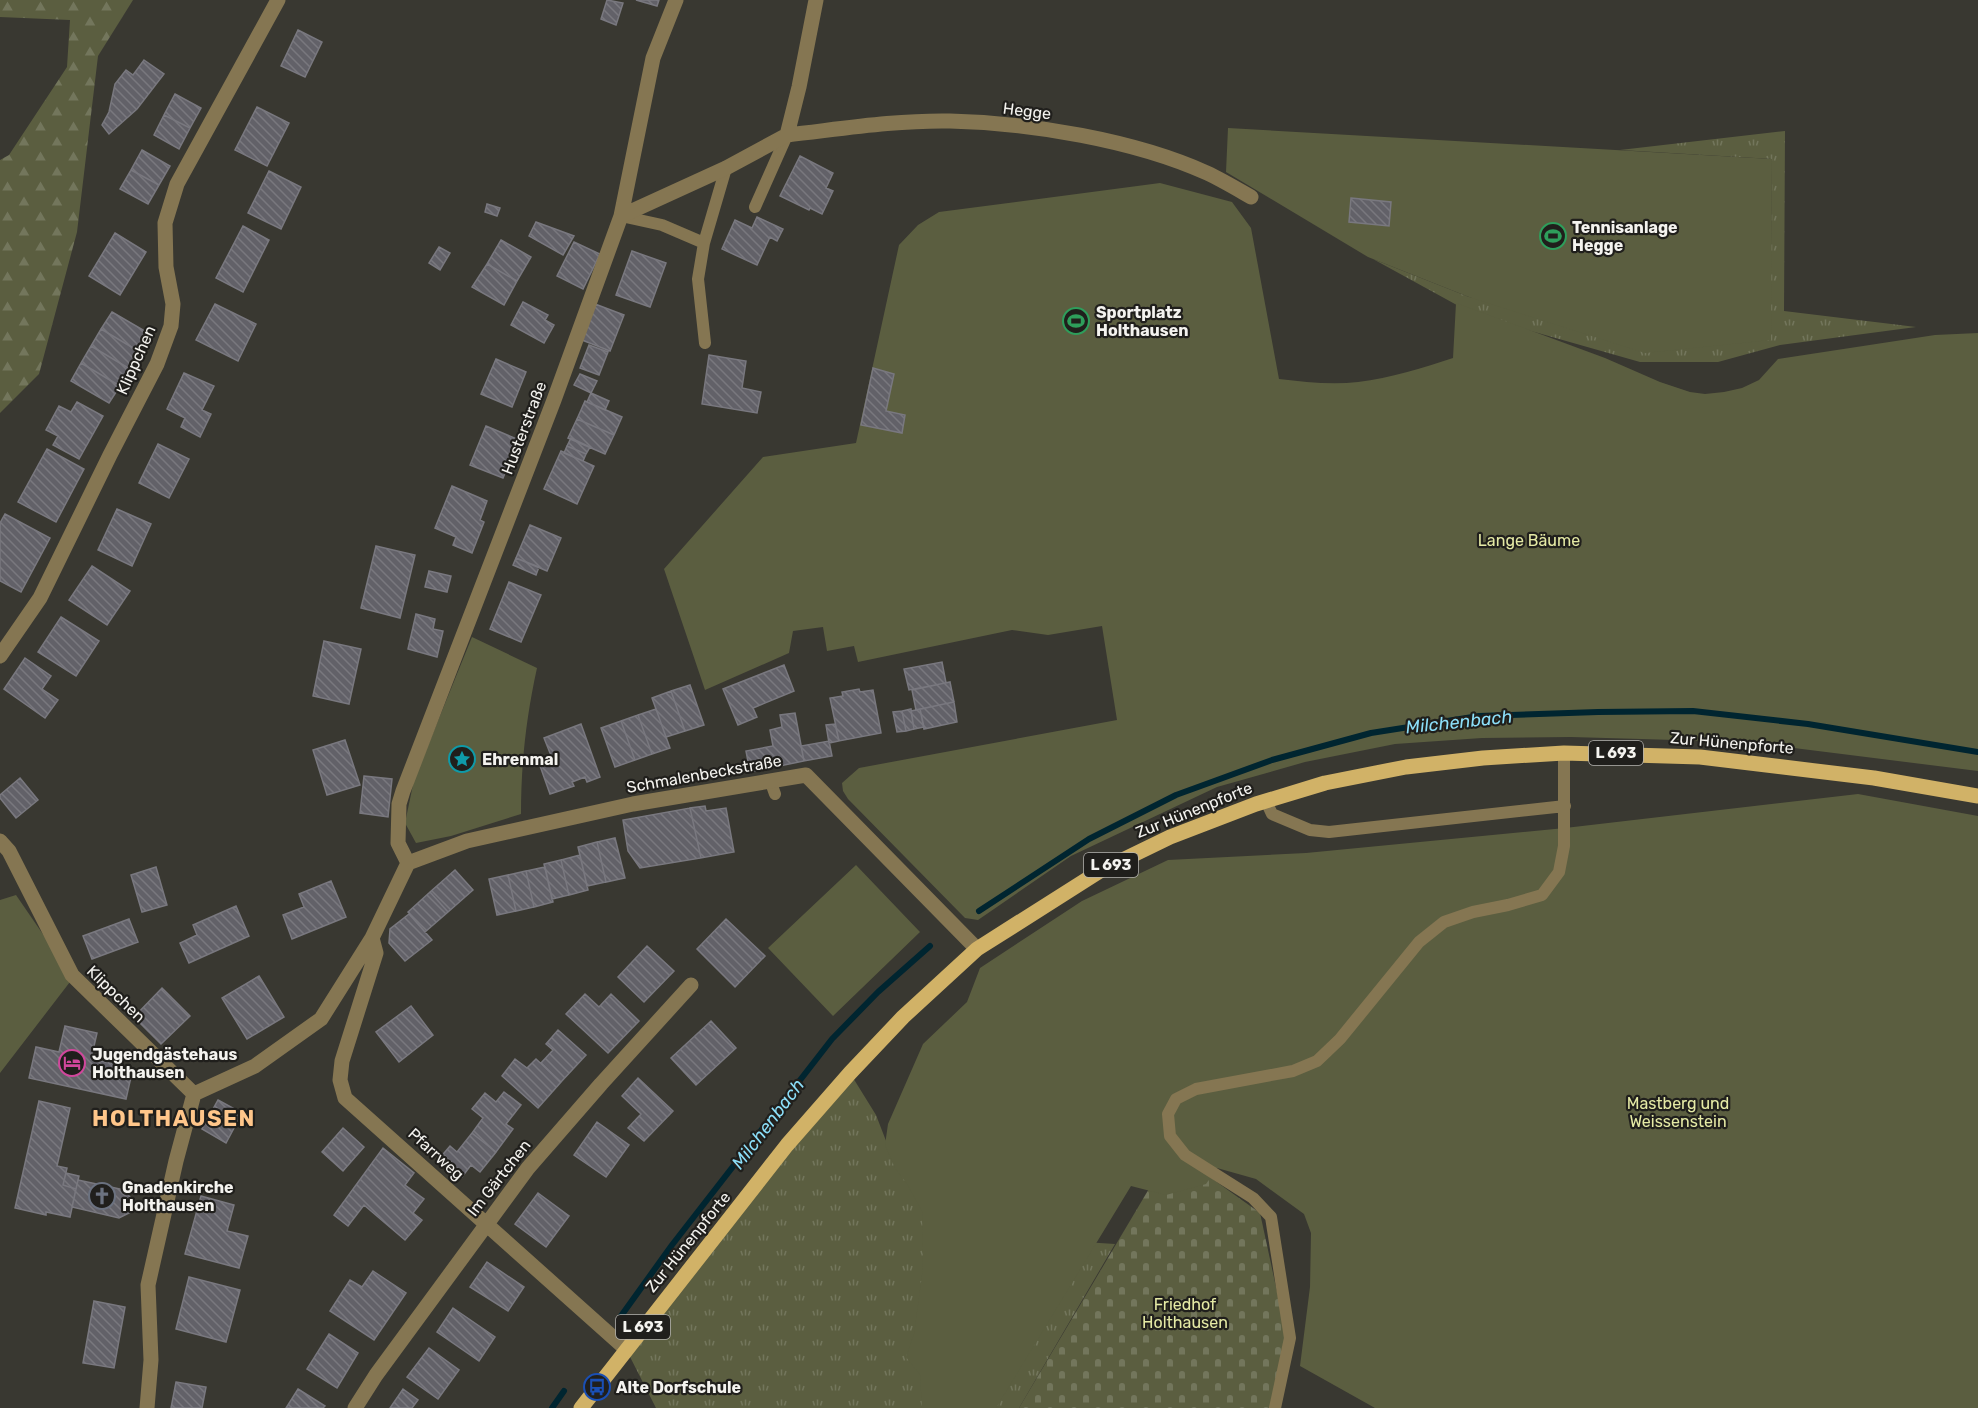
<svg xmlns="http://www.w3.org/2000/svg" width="1978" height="1408" font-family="Rubik,sans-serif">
<defs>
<pattern id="grass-tufts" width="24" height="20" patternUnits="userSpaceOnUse" patternTransform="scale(1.5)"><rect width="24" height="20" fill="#5b5e40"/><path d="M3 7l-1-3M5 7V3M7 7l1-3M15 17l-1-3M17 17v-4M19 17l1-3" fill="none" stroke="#73765c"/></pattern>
<pattern id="forest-firs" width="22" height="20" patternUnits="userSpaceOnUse" patternTransform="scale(1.5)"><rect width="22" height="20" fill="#5b5e40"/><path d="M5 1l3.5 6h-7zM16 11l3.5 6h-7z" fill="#73765c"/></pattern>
<pattern id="cemetery-stones" width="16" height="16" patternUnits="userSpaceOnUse" patternTransform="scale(1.5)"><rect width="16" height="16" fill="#5b5e40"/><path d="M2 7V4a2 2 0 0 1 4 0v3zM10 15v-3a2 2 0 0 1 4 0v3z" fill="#73765c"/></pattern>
<pattern id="building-back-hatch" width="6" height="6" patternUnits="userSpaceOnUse" patternTransform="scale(1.5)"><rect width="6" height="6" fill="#626168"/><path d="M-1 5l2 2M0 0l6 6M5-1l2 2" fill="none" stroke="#79787e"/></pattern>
</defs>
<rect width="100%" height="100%" fill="#393831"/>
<path fill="url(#grass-tufts)" d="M1785 131 1784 311 1916 327 1780 345 1718 362H1640L1475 315 1373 259 1469 297 1770 340 1772 159 1620 150Z
M850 1073 876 1115 888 1146 1068 1241 1115 1244 1019 1408H656L626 1349Z"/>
<path fill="url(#forest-firs)" d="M0 0H133L98 56 77 232 39 374 0 413V160L9 155 67 67 70 20 0 17Z"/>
<path fill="url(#cemetery-stones)" d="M1172 1150 1260 1213 1287 1338 1272 1408H1019Z"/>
<path fill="#5b5e40" d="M1228 128 1772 159 1771 340 1645 353 1469 297 1368 257 1226 172Z
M1160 183 1232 202 1251 228 1279 379C1305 382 1332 385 1358 382 1391 378 1422 368 1453 358L1456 303 1605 358 1660 382 1690 392 1705 394 1724 392 1742 388 1759 380 1778 359 1935 335 1978 333V771L1745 742 1571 737 1482 738 1395 744 1305 762 1217 787 1071 856 978 920 965 918 848 799 843 791 842 783 859 768 1117 720 1102 626 1048 635 1012 630 858 662 854 646 827 651 823 627 793 631 789 653 705 690 664 569 763 457 856 443 899 245 918 225 939 212Z
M472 637 537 668C526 718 521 764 521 814L451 836 416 843 405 823 414 780Z
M1858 794 1978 816V1408H1375L1300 1366 1310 1287 1311 1233 1304 1214 1256 1179 1217 1168 1206 1184 1166 1195 1131 1186 996 1408H922L920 1375 906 1357 914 1334 923 1268 922 1211 907 1184 895 1168 885 1145 888 1124 923 1044 967 1002 980 968 1082 901 1168 860 1306 853 1565 828Z
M856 865 920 932 833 1016 768 948Z
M16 895 73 978 0 1073V900Z"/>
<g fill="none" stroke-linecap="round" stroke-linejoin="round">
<path stroke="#002530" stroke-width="6" d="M979 911 1089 839 1176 795 1272 760 1371 733 1479 716 1598 712 1693 711 1808 724 1978 752
M621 1316 672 1245 832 1039 878 992 930 946
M552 1408 564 1391"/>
</g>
<path fill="url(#building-back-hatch)" stroke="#79787f" stroke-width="1.5" d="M607 0 623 3 616 25 601 19Z
M636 0H659L657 6Z
M298 30 322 42 305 77 281 66Z
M144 60 164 74 137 109 109 134 102 125 109 112 115 84 126 70 133 75Z
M175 94 201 108 190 128 164 115Z
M257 107 289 123 267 166 235 150Z
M164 115 190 128 179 149 154 135Z
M142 150 170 166 159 185 131 170Z
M800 156 833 173 826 188 833 191 822 214 810 208 809 210 780 196Z
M131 170 159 185 148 204 120 189Z
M269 171 301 187 281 229 248 213Z
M1351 198 1391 202 1389 226 1349 222Z
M487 204 500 208 497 216 485 212Z
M757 217 783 229 777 241 770 237 757 265 722 249 735 220 752 228Z
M536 222 574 236 563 255 529 236Z
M243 226 269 240 243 292 216 278Z
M115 233 146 252 120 295 89 276Z
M501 240 531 257 517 281 487 264Z
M574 242 600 254 583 289 557 276Z
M439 247 450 253 440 270 429 263Z
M632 251 666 263 650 307 616 295Z
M487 264 517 281 504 305 472 287Z
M523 302 548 315 545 320 554 325 544 343 511 325Z
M215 304 256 324 238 361 196 340Z
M595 304 624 315 610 351 582 340Z
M112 312 150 334 140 352 101 329Z
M101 329 140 352 130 369 91 346Z
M589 345 608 352 599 375 580 368Z
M91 346 130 369 120 386 81 363Z
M709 355 746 361 742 388 761 392 757 413 702 404Z
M496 359 526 372 512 407 481 394Z
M81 363 120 386 109 403 71 381Z
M873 368 894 374 886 411 905 415 902 433 861 425Z
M184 373 214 386 202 410 211 414 200 437 181 427 185 418 167 409Z
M580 374 597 381 591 393 574 385Z
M591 393 609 401 605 410 587 402Z
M585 401 622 417 614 435 577 419Z
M77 402 103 416 79 459 53 445 58 436 46 430 59 406 71 412Z
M577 419 614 435 605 454 568 438Z
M486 426 519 440 503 478 470 465Z
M571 438 590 447 586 454 567 446Z
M158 444 189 459 169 498 139 483Z
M567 446 586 454 583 461 564 453Z
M47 449 84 469 56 522 18 502Z
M561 451 594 466 577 504 544 489Z
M452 486 487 501 480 520 484 522 472 553 453 545 456 537 435 528Z
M117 509 151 524 132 566 98 550Z
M5 514 50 538 21 592 0 581V523Z
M530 525 561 538 547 571 516 558Z
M376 546 415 555 400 618 361 608Z
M516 558 539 567 536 575 513 565Z
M92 566 130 591 107 625 69 600Z
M429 571 451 576 447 592 425 587Z
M509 582 541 595 521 642 490 629Z
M416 614 435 619 433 629 443 631 437 657 408 649Z
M61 617 99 641 76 676 38 652Z
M324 641 361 649 349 704 313 696Z
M25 658 51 676 42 689 58 700 45 718 4 689Z
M942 662 946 683 909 690 904 669Z
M784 665 794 691 753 708 757 717 738 725 723 689Z
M950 682 954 702 916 710 912 690Z
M690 685 704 725 685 731 671 691Z
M859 689 860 692 873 690 881 733 839 741 830 698 843 696 842 692Z
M671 691 685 731 666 737 652 698Z
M954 702 957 722 924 729 920 709Z
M656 709 670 748 652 754 638 715Z
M911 709 914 729 906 731 902 711Z
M920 709 924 727 914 729 911 711Z
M902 711 906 731 897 732 893 712Z
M795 713 804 761 750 772 746 751 773 746 770 730 782 727 780 715Z
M638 715 652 754 635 760 621 721Z
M621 721 635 760 615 767 601 728Z
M581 724 600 777 587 782 585 777 572 782 574 786 550 794 539 763 552 758 544 738Z
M835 724 839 741 829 743 826 725Z
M345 740 360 785 327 795 313 750Z
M829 741 832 756 804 761 801 746Z
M364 776 392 779 388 817 360 813Z
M20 778 38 800 16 818 0 798V795Z
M705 806 706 811 726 808 734 852 701 858 690 808Z
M690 808 701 858 640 868 628 851 623 820Z
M615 838 625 878 606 882 597 842Z
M597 842 606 882 587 886 578 847Z
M580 855 588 890 569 895 561 860Z
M561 860 569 895 552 899 544 864Z
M156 867 167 905 142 912 131 875Z
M545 867 553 902 534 907 526 871Z
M455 870 473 890 448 912 430 892Z
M526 871 534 907 516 911 508 875Z
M508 875 516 911 497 915 489 879Z
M331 881 346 917 292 939 283 915 304 907 299 894Z
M430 892 448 912 425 932 408 912Z
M236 906 249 936 189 963 180 943 197 935 193 925Z
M409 914 432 940 405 961 389 943 390 929Z
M129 919 138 942 92 959 83 936Z
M726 919 765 956 735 987 697 949Z
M647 946 674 971 644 1002 618 977Z
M259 976 284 1017 247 1039 222 998Z
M162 988 190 1016 161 1044 134 1017Z
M585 994 599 1007 611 994 639 1021 608 1053 566 1014Z
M411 1006 433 1035 399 1062 376 1032Z
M711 1021 736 1048 696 1085 671 1058Z
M65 1026 97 1033 91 1059 133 1068 126 1099 29 1078 36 1047 59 1052Z
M558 1030 586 1055 561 1082 541 1063 553 1050 546 1044Z
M515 1059 527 1068 536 1059 561 1082 538 1108 502 1076Z
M638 1078 673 1111 644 1141 628 1128 641 1114 622 1096Z
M504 1092 521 1105 506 1124 513 1129 496 1152 472 1133 483 1118 472 1109 485 1093 496 1102Z
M218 1100 242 1113 226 1143 202 1129Z
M39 1101 70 1108 57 1166 67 1168 63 1185 76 1189 70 1217 46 1212V1215L15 1208Z
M597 1122 629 1145 606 1177 574 1155Z
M343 1128 364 1147 343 1171 322 1152Z
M472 1133 496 1152 480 1172 471 1165 462 1177 439 1159 450 1146 457 1152Z
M383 1148 414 1173 405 1185 424 1199 413 1213 422 1220 405 1240 364 1205 348 1226 334 1215Z
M66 1173 79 1176 76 1189 63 1185Z
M78 1180 125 1190V1192L133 1200 131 1212 119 1218 72 1207Z
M538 1193 569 1216 546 1247 515 1224Z
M201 1196 234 1205 227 1231 248 1236 239 1268 185 1254Z
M487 1262 524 1287 508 1311 470 1287Z
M373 1271 406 1293 374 1340 330 1311 350 1280 362 1287Z
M189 1277 240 1290 226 1342 176 1329Z
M94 1301 125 1307 114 1368 83 1363Z
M453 1308 495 1337 479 1361 437 1332Z
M329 1334 358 1353 337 1388 307 1369Z
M429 1348 459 1370 438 1399 407 1377Z
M176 1382 206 1387 202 1408H171Z
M298 1389 325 1406 323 1408H286Z
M403 1389 418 1400 412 1408H390Z"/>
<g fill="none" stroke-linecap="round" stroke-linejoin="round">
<path stroke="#857652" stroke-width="12" d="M755 207 787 135
M621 216 662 225 704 243 698 279 705 343
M704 243 726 168
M770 780 775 794
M1266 801 1272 814 1310 830 1329 832 1565 806
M1275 1408 1290 1338 1271 1217 1253 1198 1185 1155 1170 1136 1168 1114 1176 1099 1196 1089 1293 1071 1317 1061 1340 1039 1419 942 1444 922 1473 912 1508 905 1542 895 1559 872 1564 846V753"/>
<path stroke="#857652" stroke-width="15" d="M787 135C841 129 896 120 950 121 1031 123 1134 140 1207 173 1222 180 1237 189 1251 197
M621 216 726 168 787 135 799 87 816 0
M0 656 40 598 110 455 157 364 171 326 173 304 166 267 165 223 177 184 278 0
M0 841 9 851 72 975 194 1094
M408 863 398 843 399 804 403 791 554 400 621 216 653 58 676 0
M408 863 467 841 633 804 806 775 977 949
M372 938 376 953 342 1061 340 1080 345 1098 626 1349
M147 1408 151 1360 148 1285 176 1161 194 1094 255 1066 321 1019 372 938 408 863
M355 1408 376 1375 528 1168 601 1084 691 985"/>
<path stroke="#d1b267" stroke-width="15" d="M581 1408 787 1145 850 1073 903 1017 977 949 1100 871 1170 837 1256 804 1325 783 1406 767 1483 758 1564 753 1700 757 1874 778 1978 796"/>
</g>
<defs>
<symbol id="stadium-ring" viewBox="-11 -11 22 22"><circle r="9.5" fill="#201f1c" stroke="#2e9e5b" stroke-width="1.5"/><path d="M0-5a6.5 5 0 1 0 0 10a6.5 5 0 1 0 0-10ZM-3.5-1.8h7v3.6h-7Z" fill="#2e9e5b"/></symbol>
<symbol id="sight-ring" viewBox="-11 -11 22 22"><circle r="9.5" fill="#201f1c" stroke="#0f9aa8" stroke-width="1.5"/><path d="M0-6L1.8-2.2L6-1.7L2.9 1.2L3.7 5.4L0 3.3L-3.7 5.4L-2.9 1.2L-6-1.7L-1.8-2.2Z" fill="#0f9aa8"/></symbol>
<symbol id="hotel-ring" viewBox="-11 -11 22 22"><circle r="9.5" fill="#201f1c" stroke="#d1479c" stroke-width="1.5"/><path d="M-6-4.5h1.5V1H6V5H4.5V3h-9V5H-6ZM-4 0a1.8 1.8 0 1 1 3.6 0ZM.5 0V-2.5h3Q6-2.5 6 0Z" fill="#d1479c"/></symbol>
<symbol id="church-ring" viewBox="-11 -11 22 22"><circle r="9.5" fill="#201f1c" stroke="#6b7280" stroke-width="1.5"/><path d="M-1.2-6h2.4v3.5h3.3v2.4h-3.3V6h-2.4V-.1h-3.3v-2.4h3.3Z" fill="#6b7280"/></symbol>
<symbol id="bus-ring" viewBox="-11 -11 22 22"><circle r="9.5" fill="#201f1c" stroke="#1a4fb4" stroke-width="1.5"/><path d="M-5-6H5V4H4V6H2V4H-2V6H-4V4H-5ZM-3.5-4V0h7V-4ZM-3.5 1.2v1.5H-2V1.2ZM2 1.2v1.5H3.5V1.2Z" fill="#1a4fb4"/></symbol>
</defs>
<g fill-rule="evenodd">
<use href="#stadium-ring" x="1538" y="221" width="30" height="30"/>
<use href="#stadium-ring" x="1061" y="306" width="30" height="30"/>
<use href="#sight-ring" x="447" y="744" width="30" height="30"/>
<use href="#hotel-ring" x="57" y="1048" width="30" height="30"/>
<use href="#church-ring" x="87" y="1181" width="30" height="30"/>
<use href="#bus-ring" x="582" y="1372" width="30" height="30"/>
</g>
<g text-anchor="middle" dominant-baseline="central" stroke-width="4.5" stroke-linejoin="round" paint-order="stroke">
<g fill="#201f1c" stroke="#b4b3b0" stroke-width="1.5">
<rect x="1589" y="741" width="54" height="24" rx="4.5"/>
<rect x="1084" y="853" width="54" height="24" rx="4.5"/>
<rect x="616" y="1315" width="54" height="24" rx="4.5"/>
</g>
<g font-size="15" font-weight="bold" fill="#f4f3ef">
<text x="1616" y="753">L 693</text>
<text x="1111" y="865">L 693</text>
<text x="643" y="1327">L 693</text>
</g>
<g font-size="16" fill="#f4f3ef" stroke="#201f1c">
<text transform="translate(1027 111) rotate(7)">Hegge</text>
<text transform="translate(136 360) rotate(-66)">Klippchen</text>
<text transform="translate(524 428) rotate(-69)">Husterstraße</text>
<text transform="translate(1732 743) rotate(5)">Zur Hünenpforte</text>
<text transform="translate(704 774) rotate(-10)">Schmalenbeckstraße</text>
<text transform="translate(1194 810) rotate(-22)">Zur Hünenpforte</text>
<text transform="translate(116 994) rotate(44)">Klippchen</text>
<text transform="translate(436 1154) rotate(42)">Pfarrweg</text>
<text transform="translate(499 1178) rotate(-52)">Im Gärtchen</text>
<text transform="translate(688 1242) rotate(-51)">Zur Hünenpforte</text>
</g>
<g font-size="16" font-weight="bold" fill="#f4f3ef" stroke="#201f1c" text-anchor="start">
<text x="1572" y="227">Tennisanlage<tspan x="1572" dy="18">Hegge</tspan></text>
<text x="1096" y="312">Sportplatz<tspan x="1096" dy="18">Holthausen</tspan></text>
<text x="482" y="759">Ehrenmal</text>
<text x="92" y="1054">Jugendgästehaus<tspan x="92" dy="18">Holthausen</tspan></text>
<text x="122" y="1187">Gnadenkirche<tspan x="122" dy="18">Holthausen</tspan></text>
<text x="616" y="1387">Alte Dorfschule</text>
</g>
<g font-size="16" fill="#e5eaa5" stroke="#201f1c">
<text x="1529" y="540">Lange Bäume</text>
<text x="1678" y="1103">Mastberg und<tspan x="1678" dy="18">Weissenstein</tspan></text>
<text x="1185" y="1304">Friedhof<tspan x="1185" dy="18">Holthausen</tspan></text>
</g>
<g font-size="18" font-style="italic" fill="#8cdff9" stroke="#201f1c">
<text transform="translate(1459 722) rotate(-6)">Milchenbach</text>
<text transform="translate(768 1124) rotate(-53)">Milchenbach</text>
</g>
<g font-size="22" font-weight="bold" letter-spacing="1.5" fill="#ffc68a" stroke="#201f1c">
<text x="174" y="1118">HOLTHAUSEN</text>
</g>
</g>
</svg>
